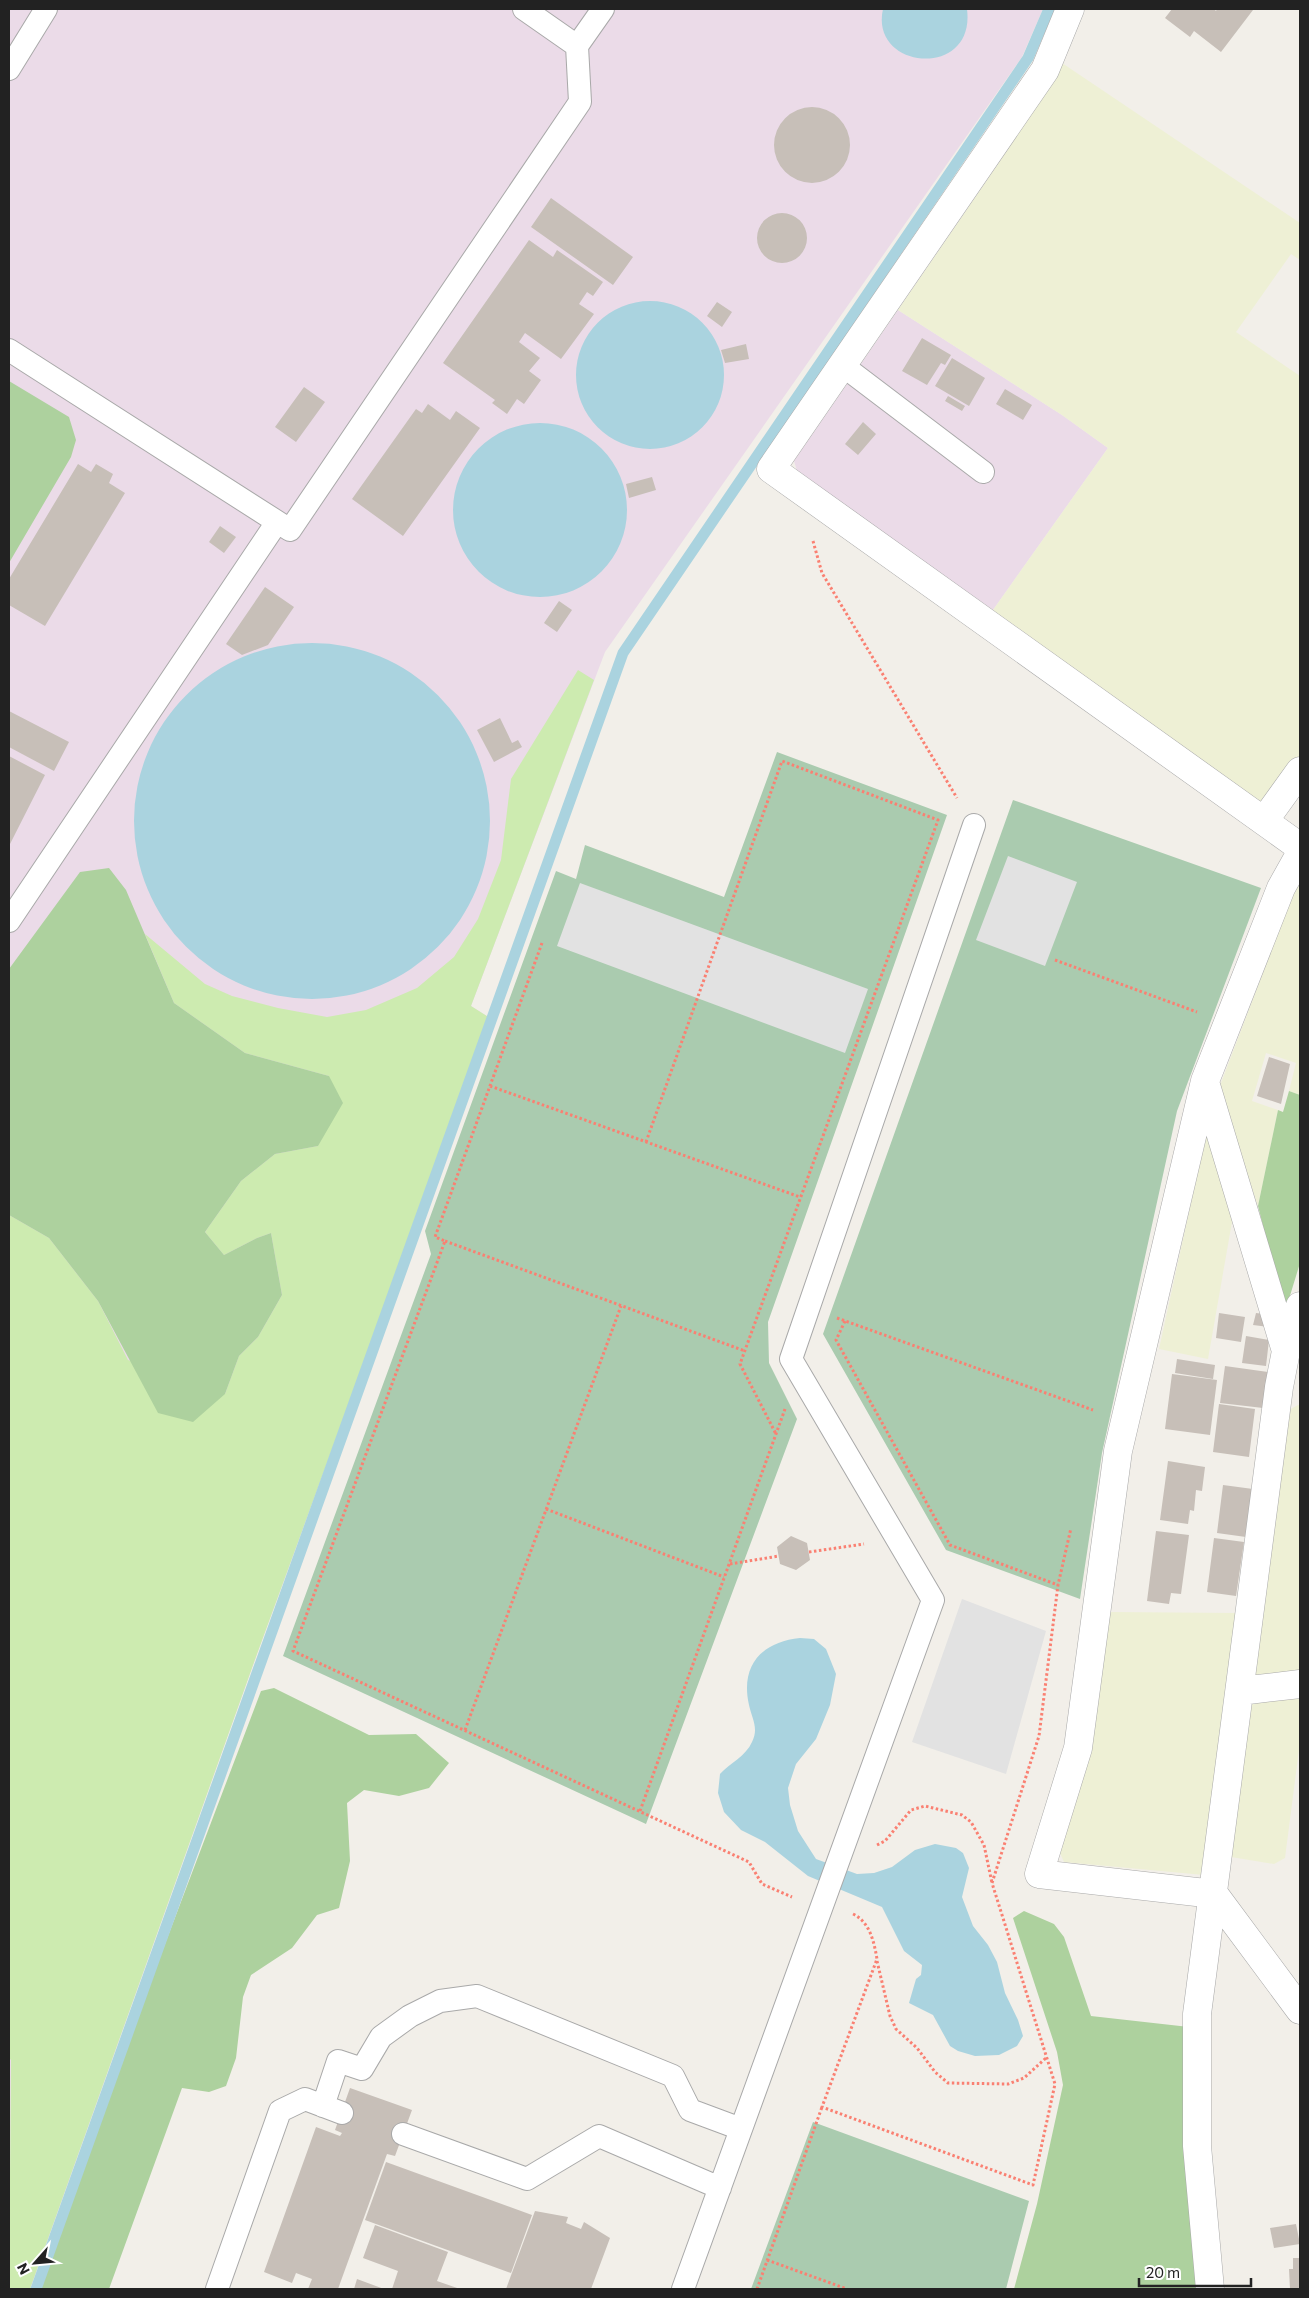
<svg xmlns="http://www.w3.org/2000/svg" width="1309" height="2298" font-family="Commissioner,sans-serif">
<rect width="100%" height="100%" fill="#f2efe9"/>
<path fill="#ebdbe8" d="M9 9H1043L1022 57 605 652 471 1006 490 1018 257 1654 30 2289H9Z
M898 310 1062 415 1108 448 993 610 798 474 794 461Z"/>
<path fill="#eef0d5" d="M1062 63 1300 223V260L1291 254 1236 332 1300 376V757L1269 800 1261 802 993 610 1108 448 1062 415 898 310 996 167 1056 76Z
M1300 882V1095L1289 1091 1296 1063 1266 1053 1252 1101 1278 1110 1258 1206 1218 1091 1293 894Z
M1210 1116 1236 1199 1208 1359 1159 1349Z
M1298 1405H1300V1674L1252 1679 1289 1410Z
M1110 1612 1239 1613 1204 1875 1064 1862 1060 1853 1089 1760Z
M1300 1696V1742L1285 1858 1274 1864 1231 1857 1251 1698Z"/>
<path fill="#cdebb0" d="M578 670 594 680 471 1006 490 1018 257 1654 30 2289H9L11 2060 9 2058V1215L49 1238 98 1301 128 1360 225 1394 239 1356 258 1337 282 1295 271 1233 257 1238 224 1255 205 1232 241 1181 275 1154 318 1146 329 1076 245 1053 174 1003 145 934 205 984 232 996 278 1008 327 1017 366 1010 417 988 454 957 478 919 501 860 511 779Z"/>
<path fill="#add19e" d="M9 381 69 417 76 440 71 457 9 563Z
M109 868 126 890 174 1003 245 1053 329 1076 343 1103 318 1146 275 1154 241 1181 205 1232 224 1255 257 1238 271 1233 282 1295 258 1337 239 1356 225 1394 193 1422 158 1413 98 1301 49 1238 9 1215V969L80 872Z
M1289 1091 1300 1095V1263L1285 1312 1258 1206 1278 1110 1283 1112Z
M274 1688 369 1735 416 1734 449 1763 429 1788 399 1796 364 1790 347 1803 350 1861 339 1908 317 1915 292 1948 251 1975 243 1997 236 2058 226 2086 209 2092 182 2088 109 2289H34L261 1691Z
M1024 1911 1054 1924 1064 1937 1091 2016 1189 2027 1187 2144 1196 2289H1014L1037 2204 1063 2085 1057 2052 1013 1918Z"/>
<path fill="#aacbaf" d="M777 752 947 815 768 1322 769 1363 797 1419 646 1824 283 1656 431 1254 425 1231 556 871 576 879 585 845 724 897Z
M1013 800 1261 888 1177 1111 1102 1453 1080 1599 946 1550 823 1334Z
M813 2122 1029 2201 1006 2289H751Z"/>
<path fill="#e2e2e2" d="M1008 856 1077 882 1045 966 976 940Z
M580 883 868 989 845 1053 557 946Z
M962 1599 1046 1631 1006 1774 912 1742Z"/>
<path fill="#aad3df" d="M883 9H967C976 80 869 70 883 9Z
M576 375a74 74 0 1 1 148 0a74 74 0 1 1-148 0Z
M453 510a87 87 0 1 1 174 0a87 87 0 1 1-174 0Z
M134 821a178 178 0 1 1 356 0a178 178 0 1 1-356 0Z
M800 1638 814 1639 826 1649 836 1674 830 1705 816 1739 796 1764 788 1788 790 1805 798 1831 816 1859 857 1874 874 1873 892 1867 915 1850 935 1844 956 1848 963 1853 969 1868 962 1897 973 1926 988 1945 997 1962 1005 1993 1018 2020 1023 2036 1017 2046 999 2055 975 2056 958 2051 950 2046 933 2015 909 2003 916 1979 921 1975 922 1965 904 1951 882 1907 808 1876 765 1842 741 1830 724 1812 718 1793 720 1774C730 1763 746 1756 752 1742 759 1728 752 1719 749 1705 740 1665 762 1642 800 1638Z"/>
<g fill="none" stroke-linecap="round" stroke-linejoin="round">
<path stroke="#aad3df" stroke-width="11" d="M36 2289 623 653 1028 58 1049 9"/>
</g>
<path fill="#c7bfb8" d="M1172 9H1214L1216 11 1217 9H1251L1253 10 1221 52 1194 31 1190 37 1165 18Z
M774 145a38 38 0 1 1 76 0a38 38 0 1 1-76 0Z
M551 198 633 257 613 285 531 227Z
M757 238a25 25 0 1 1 50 0a25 25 0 1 1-50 0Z
M529 240 553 257 557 250 603 282 593 296 587 292 579 304 594 314 561 359 525 333 519 342 540 358 529 371 541 380 524 404 517 399 507 414 492 403 495 400 443 363Z
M717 302 732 312 722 327 707 316Z
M922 338 951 355 945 365 941 363 927 385 902 371Z
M746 344 749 359 725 363 721 350Z
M952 358 985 378 969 406 935 386Z
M304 387 325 402 296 442 275 427Z
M1005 389 1032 405 1023 420 996 404Z
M948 396 965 406 962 411 945 401Z
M428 404 450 420 456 411 480 428 403 536 352 499 416 409 422 413Z
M863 422 876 434 858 455 845 444Z
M78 464 91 472 96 464 113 474 109 483 125 493 45 626 9 605V579Z
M652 477 656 490 629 498 626 484Z
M220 526 236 537 224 553 209 542Z
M265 587 294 607 268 645 242 655 226 644Z
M559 601 572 610 557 632 544 623Z
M9 711 69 742 54 771 9 747Z
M500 718 512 743 518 740 522 747 494 762 477 730Z
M9 756 45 775 9 846Z
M1269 1057 1290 1064 1281 1104 1257 1096Z
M1219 1313 1245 1317 1241 1342 1216 1338Z
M1256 1313 1271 1315 1269 1327 1253 1325Z
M1246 1336 1269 1340 1266 1366 1242 1363Z
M1177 1359 1215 1365 1213 1379 1175 1373Z
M1225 1366 1268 1372 1263 1408 1220 1403Z
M1172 1374 1217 1380 1210 1435 1165 1429Z
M1219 1404 1255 1409 1249 1457 1213 1452Z
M1168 1461 1205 1467 1202 1491 1196 1490 1194 1511 1190 1510 1188 1524 1160 1520Z
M1223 1485 1253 1489 1246 1537 1217 1533Z
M1156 1531 1189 1535 1181 1594 1171 1593 1169 1604 1147 1601Z
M791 1536 807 1543 810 1560 796 1570 780 1564 777 1547Z
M1214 1538 1244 1542 1236 1596 1207 1592Z
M350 2088 412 2110 395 2156 387 2154 338 2289H308L312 2279 296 2273 292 2283 264 2272 316 2127 340 2136 342 2133 335 2130Z
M386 2162 532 2215 511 2273 365 2220Z
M535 2211 568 2217 566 2223 581 2229 584 2222 610 2238 591 2289H506Z
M1296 2224 1300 2244 1274 2248 1270 2228Z
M375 2225 448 2252 437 2281 460 2289H392L398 2271 363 2258Z
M1293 2258H1300V2289H1290L1289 2269H1293Z
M357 2279 384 2289H354Z"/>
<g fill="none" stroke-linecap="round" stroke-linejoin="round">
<defs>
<path id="lane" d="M577 46 603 9
M9 69 46 9
M9 350 290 530 580 102 577 46 524 9
M842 365 983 472
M9 921 277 522
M323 2106 338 2061 362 2069 381 2037 410 2016 440 2001 477 1996 673 2076 690 2110 741 2129
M403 2134 527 2179 599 2136 720 2188
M217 2289 280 2111 305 2099 342 2113
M683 2289 933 1600 791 1359 974 825"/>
<path id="street" d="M1070 9 1045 70 771 469 1300 847
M1264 821 1300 771
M1300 854 1281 888 1205 1081 1118 1451 1078 1748 1039 1874 1214 1894 1300 2010
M1205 1082 1286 1351
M1240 1691 1300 1684
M1210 2289 1197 2146V2014L1279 1387 1286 1351 1300 1306"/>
</defs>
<use href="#lane" stroke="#a9a9a9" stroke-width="24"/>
<use href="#street" stroke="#a9a9a9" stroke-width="29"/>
<path stroke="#fa8072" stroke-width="3" stroke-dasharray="2.5 2.5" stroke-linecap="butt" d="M813 541 822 573 957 798
M542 943 435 1237 445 1241 293 1651 749 1862 762 1884 792 1897
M1055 960 1197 1012
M490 1086 800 1197
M646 1142 782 761 938 820 740 1364 776 1434
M445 1241 745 1351
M837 1318 1093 1410
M845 1321 836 1340 950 1545 1058 1585
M546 1509 724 1577
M809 1552 864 1544
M730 1564 779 1556
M465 1730 621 1306
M640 1811 785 1409
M877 1845 885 1841 911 1810 925 1806 962 1815 971 1822 984 1845 992 1883
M853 1914C870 1922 874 1942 877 1959L822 2107 1033 2185 1055 2084 992 1883 1039 1736 1058 1585 1071 1528
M877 1961 890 2016 896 2029 917 2048 935 2072 948 2083 1008 2084 1024 2078 1047 2057
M767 2260 847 2289
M757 2289 822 2107"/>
<use href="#lane" stroke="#fff" stroke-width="22"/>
<use href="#street" stroke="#fff" stroke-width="28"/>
</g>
<rect width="1309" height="2298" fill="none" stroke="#222222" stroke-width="20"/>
<g transform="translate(35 2263) rotate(243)" stroke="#ffffff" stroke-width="4" paint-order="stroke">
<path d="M0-4L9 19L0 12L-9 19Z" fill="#222222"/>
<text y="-8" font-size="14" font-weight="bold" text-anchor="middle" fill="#222222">N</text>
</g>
<path d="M1139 2278v8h112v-8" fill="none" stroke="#222222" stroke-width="2.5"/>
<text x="1146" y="2278" font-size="15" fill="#222222" stroke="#ffffff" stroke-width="4" paint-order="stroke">20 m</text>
</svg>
